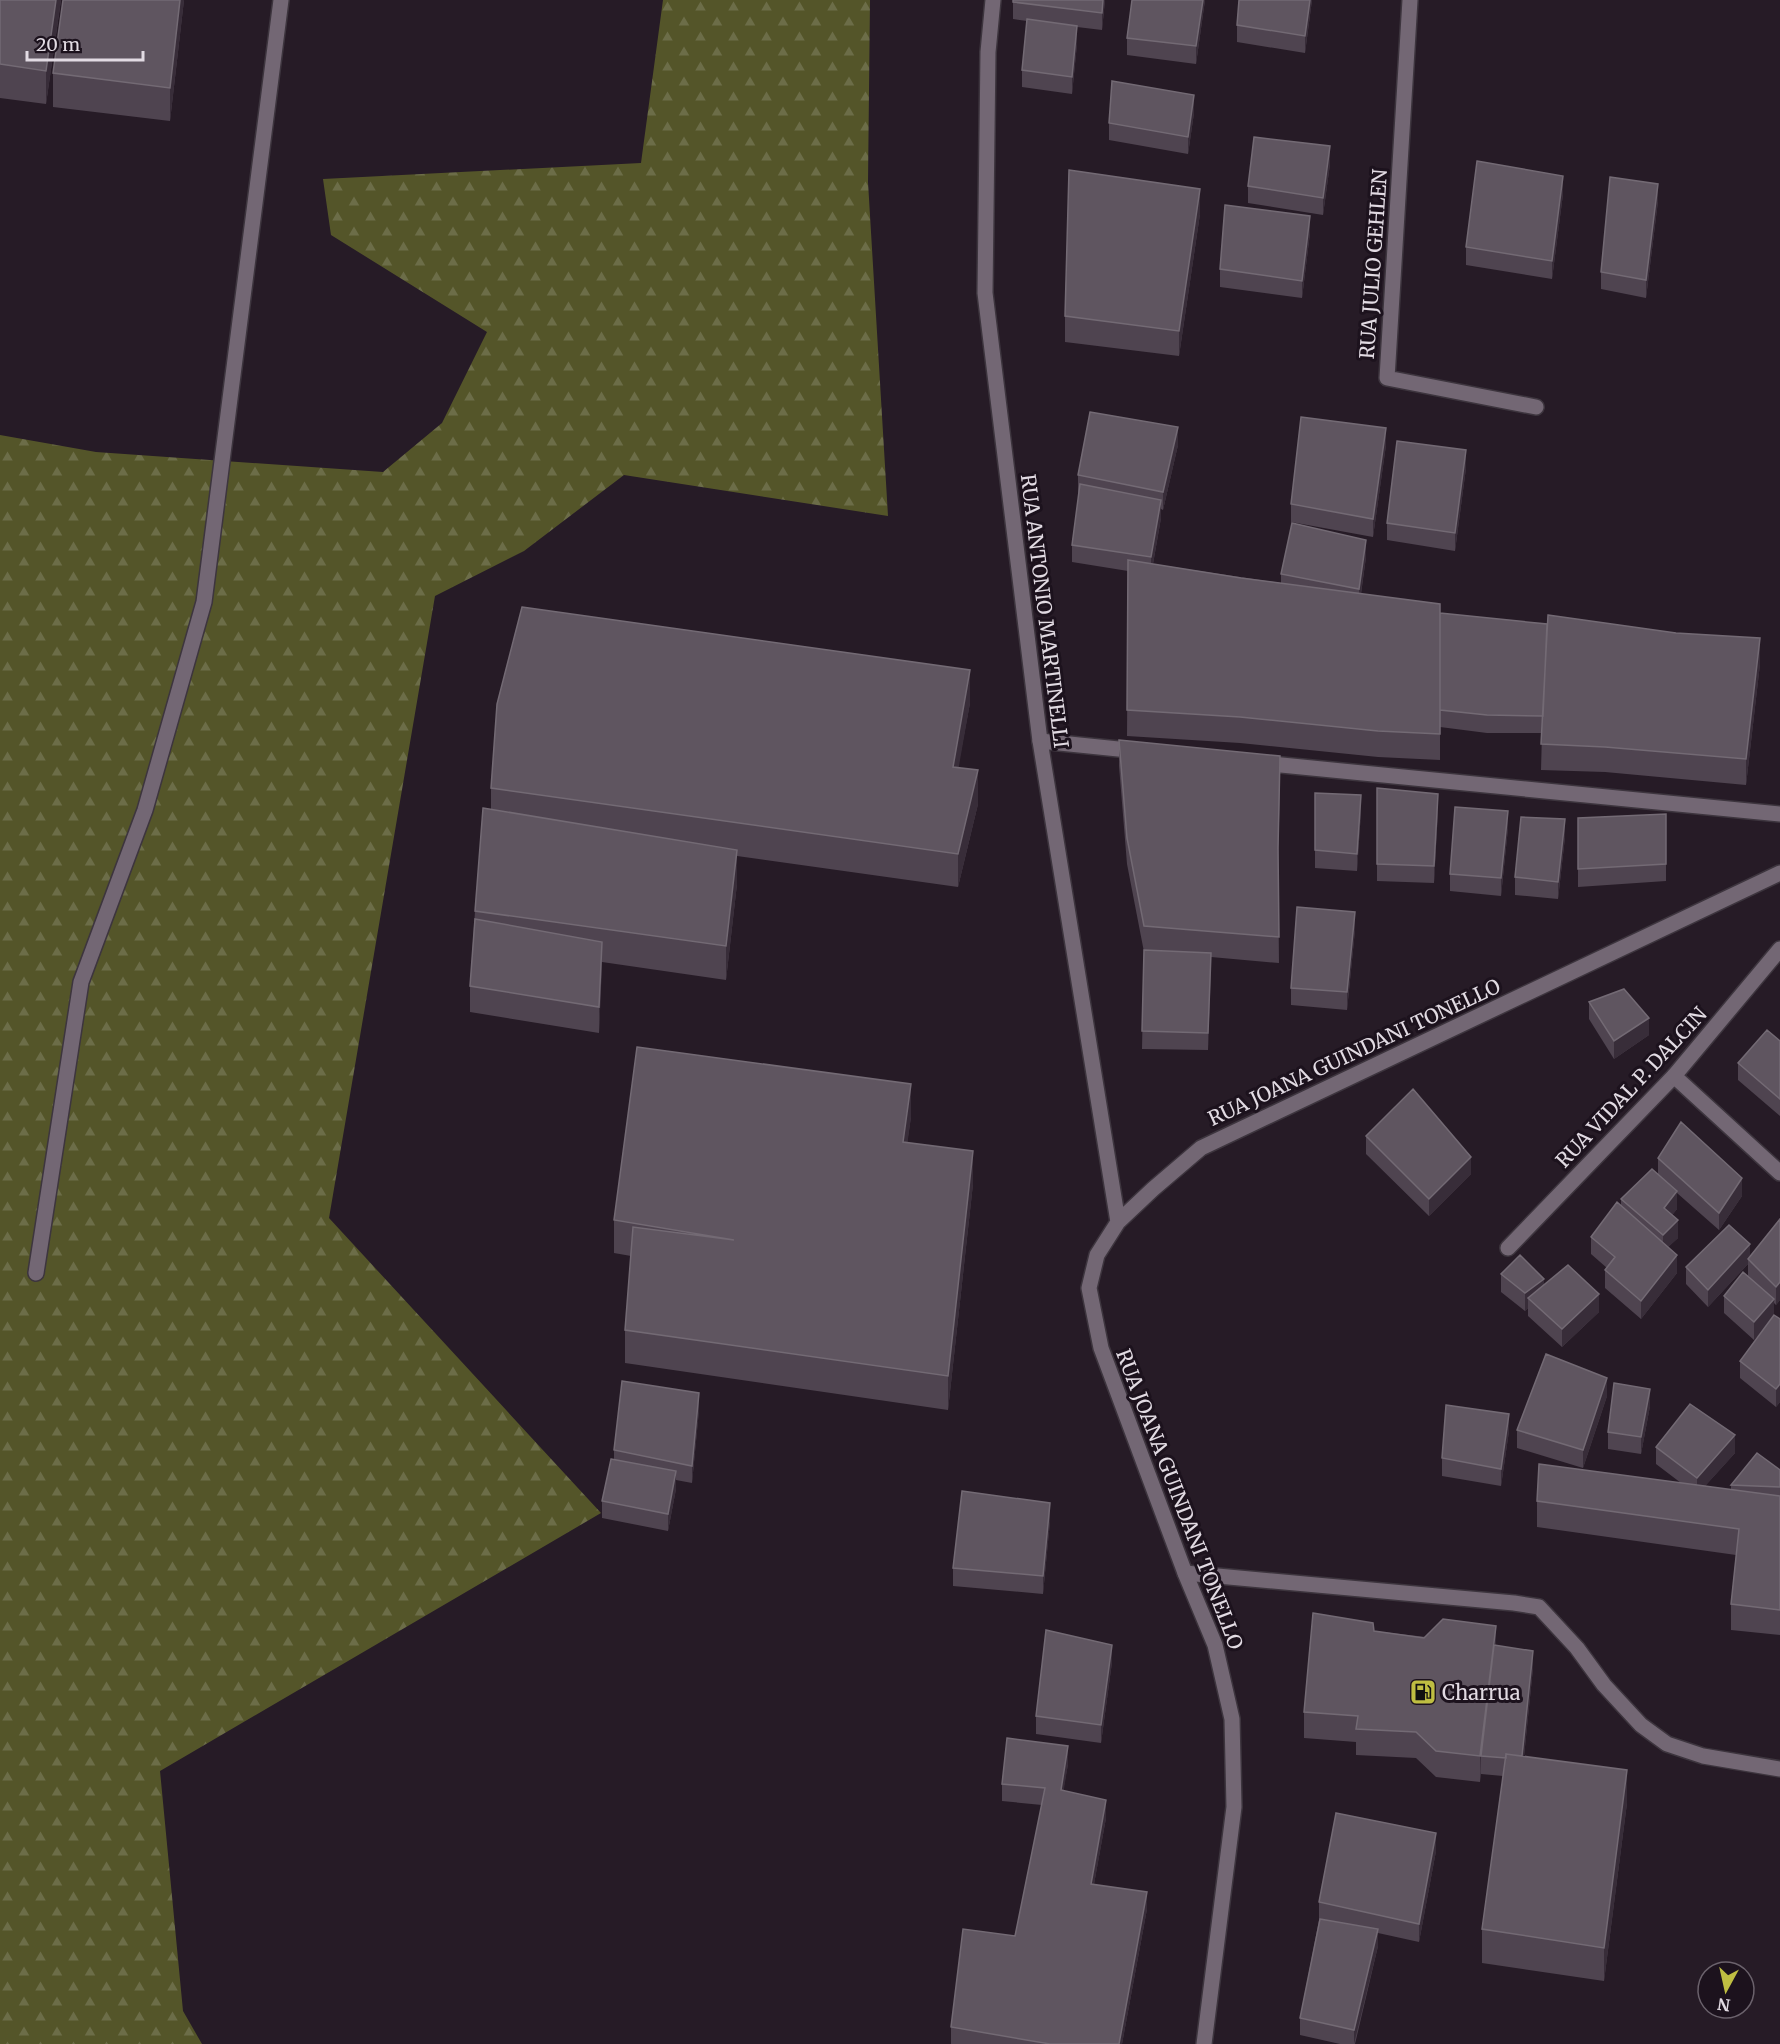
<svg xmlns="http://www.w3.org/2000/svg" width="1780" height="2044" font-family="Merriweather,serif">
<defs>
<pattern id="forest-firs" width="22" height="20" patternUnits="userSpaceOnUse" patternTransform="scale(1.5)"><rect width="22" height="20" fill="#545529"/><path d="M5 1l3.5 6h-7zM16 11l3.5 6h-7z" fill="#6c6d48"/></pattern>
</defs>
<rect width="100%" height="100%" fill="#261b26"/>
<path fill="url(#forest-firs)" d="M663 0H870L868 182 888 516 624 475 524 551 435 596 329 1218 601 1513 160 1771 183 2011 202 2044H0V435L96 452 383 472 442 423 487 332 331 235 323 179 641 163Z"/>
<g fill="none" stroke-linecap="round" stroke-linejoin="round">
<defs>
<path id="lane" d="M1185 1573 1514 1603 1539 1607 1577 1648 1604 1685 1641 1725 1667 1744 1703 1756 1780 1769"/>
<path id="street" d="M1410 0 1387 378 1536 407
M1040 741 1138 751
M1261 763 1780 814
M1508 1248 1674 1076
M36 1273 81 982 145 810 204 602 281 0"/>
<path id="secondary" d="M993 0 988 52 985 293 1040 741 1118 1222
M1780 949 1674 1076 1780 1173
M1204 2044 1234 1807 1232 1719 1215 1645 1185 1573 1101 1348 1089 1288 1097 1255 1118 1222 1153 1189 1201 1148 1780 873"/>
</defs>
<use href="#lane" stroke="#3d353e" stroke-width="18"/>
<use href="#street" stroke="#3d353e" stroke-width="18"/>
<use href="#secondary" stroke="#3d353e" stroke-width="18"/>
<use href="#lane" stroke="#736774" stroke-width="15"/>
<use href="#street" stroke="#736774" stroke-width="15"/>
<use href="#secondary" stroke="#736774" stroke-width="15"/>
</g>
<path fill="#4f4450" d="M0 0H61L46 104 0 98Z
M184 0 170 121 53 107V73Z
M1013 0H1105L1102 30 1077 27V44L1072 94 1022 87V70L1027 21 1013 19Z
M1132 0H1205L1196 64 1127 55V38Z
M1312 0 1305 53 1237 42V25Z
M1194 113 1188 154 1109 140V123Z
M1330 164 1323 215 1248 203V186Z
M1563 194 1552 279 1466 265V247Z
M1658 201 1646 298 1601 289V272Z
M1200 214 1179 356 1065 342V316Z
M1310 233 1302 298 1220 287V269Z
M1178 445 1163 510 1161 509V518L1153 564 1281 583V574L1366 557 1361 594 1440 613 1760 664 1746 785 1605 772 1541 770 1542 733H1487L1440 727V760L1378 757 1240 743 1127 736 1128 571 1072 562V545L1079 493H1078V475Z
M1386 445 1373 537 1291 522V504Z
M1466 468 1455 551 1387 540V523Z
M970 703 958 767 978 804 958 887 737 856V884L726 980 602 962 599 1033 470 1012V986L475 911 491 810V788Z
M1119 740 1280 782 1278 865 1279 963 1211 957 1208 1050 1142 1049 1144 952 1127 864 1119 766Z
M1377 788 1438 811 1434 883 1377 881Z
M1315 793 1361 812 1357 871 1315 868Z
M1666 814V881L1578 887V818Z
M1508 828 1501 896 1450 891V874Z
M1565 837 1558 899 1515 895V877Z
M1355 930 1347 1010 1291 1005V988Z
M1589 1002 1649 1035 1614 1059 1589 1019Z
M1780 1041V1116L1738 1080V1063Z
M911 1117 907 1143 973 1184 948 1410 625 1363V1330L631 1256 614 1253V1220Z
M1366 1136 1471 1174 1429 1216 1366 1154Z
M1658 1158 1742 1196 1719 1230 1677 1193V1209L1672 1215 1678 1238 1668 1247 1677 1273 1641 1319 1605 1288V1270L1607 1268 1591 1254V1237L1621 1206V1199L1658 1174Z
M1780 1219V1300L1776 1305 1774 1303V1316L1780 1319V1312V1402L1776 1407 1740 1378V1361L1768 1323 1754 1340 1724 1313V1296L1748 1276V1264L1708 1307 1686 1284V1267L1750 1257Z
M1501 1274 1544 1285 1599 1312 1562 1347 1528 1316V1308L1525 1311 1501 1292Z
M1607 1396 1583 1468 1517 1448V1430Z
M1650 1406 1641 1454 1608 1449V1432Z
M699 1410 692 1483 676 1480V1489L668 1531 602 1518V1501L614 1460V1450Z
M1509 1431 1501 1486 1442 1476V1458Z
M1656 1447 1735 1453 1705 1486 1731 1490V1485L1780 1470V1635L1731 1630V1604L1736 1555 1537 1527V1501L1681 1483 1656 1464Z
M1050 1521 1043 1594 953 1586V1568Z
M1374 1631 1496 1645 1533 1668 1524 1756 1627 1803 1604 1981 1482 1963V1929L1503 1776 1481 1774V1772L1480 1782 1436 1777 1416 1758 1356 1755V1742L1304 1738V1712Z
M1112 1662 1101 1743 1036 1734V1716Z
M1068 1764 1063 1791 1106 1818 1094 1884 1147 1909 1122 2044H951V2027L1015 1936 1042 1805 1002 1801V1784Z
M1436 1851 1419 1942 1378 1933V1946L1355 2044H1340L1300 2035V2018L1319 1920V1902Z"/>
<path fill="#382d39" d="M56 0H61L46 104V71Z
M180 0H184L170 121V88Z
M1103 0H1105L1102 30V13Z
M1203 0H1205L1196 64V46Z
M1310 0H1312L1305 53V36Z
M1077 26V44L1072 94V77Z
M1194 95V113L1188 154V137Z
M1330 146V164L1323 215V198Z
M1563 176V194L1552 279V261Z
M1658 184V201L1646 298V280Z
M1200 189V214L1179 356V331Z
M1310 216V233L1302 298V281Z
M1178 427V445L1163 510V492Z
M1386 428V445L1373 537V519Z
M1466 450V468L1455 551V533Z
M1161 500V518L1151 575V557Z
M1366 540V557L1359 606V589Z
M1760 638V664L1746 785V759Z
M970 670V703L953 800V767Z
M978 770V804L958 887V854Z
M1438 794V811L1434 883V866Z
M1361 795V812L1357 871V854Z
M1508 811V828L1501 896V878Z
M1565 819V837L1558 899V882Z
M737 850V884L726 980V946Z
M1355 912V930L1347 1010V992Z
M602 942V968L599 1033V1007Z
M1211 953V971L1208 1050V1033Z
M1649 1018V1035L1614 1059V1041Z
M911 1084V1117L903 1176V1142Z
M973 1151V1184L948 1410V1376Z
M1471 1157V1174L1429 1216V1199Z
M1742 1178V1196L1719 1230V1213Z
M1677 1191V1209L1664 1226V1208Z
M1678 1220V1238L1663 1252V1235Z
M1750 1244V1262L1748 1259V1264L1708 1307V1290Z
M1677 1255V1273L1641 1319V1301Z
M1544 1279V1297L1528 1298V1308L1525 1311V1293Z
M1780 1282V1300L1776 1305V1287Z
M1599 1294V1312L1562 1347V1329Z
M1774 1299V1317L1754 1340V1322Z
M1607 1378V1396L1583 1468V1450Z
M1780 1384V1402L1776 1407V1389Z
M1650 1389V1406L1641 1454V1437Z
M699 1393V1410L692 1483V1466Z
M1509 1414V1431L1501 1486V1469Z
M1735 1435V1453L1697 1495V1478Z
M676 1471V1489L668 1531V1514Z
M1050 1503V1521L1043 1594V1576Z
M1496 1626V1652L1481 1756 1480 1782V1756Z
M1112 1645V1662L1101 1743V1725Z
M1533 1651V1668L1522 1777V1760Z
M1068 1746V1764L1061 1807V1790Z
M1627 1770V1803L1604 1981V1948Z
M1106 1800V1818L1091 1901V1884Z
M1436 1833V1851L1419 1942V1924Z
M1147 1892V1909L1122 2044H1119Z
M1378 1929V1946L1354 2044V2030Z"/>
<path fill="#5f5560" stroke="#736a74" stroke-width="1.5" d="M0 0H56L46 71 0 64Z
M63 0H180L170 88 53 73Z
M1013 0H1103L1102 13 1013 2Z
M1132 0H1203L1196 46 1127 38Z
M1239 0H1310L1305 36 1237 25Z
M1027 19 1077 26 1072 77 1022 70Z
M1112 81 1194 95 1188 137 1109 123Z
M1254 137 1330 146 1323 198 1248 186Z
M1477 161 1563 176 1552 261 1466 247Z
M1069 170 1200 189 1179 331 1065 316Z
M1610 177 1658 184 1646 280 1601 272Z
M1225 205 1310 216 1302 281 1220 269Z
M1090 412 1178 427 1163 492 1078 475Z
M1301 417 1386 428 1373 519 1291 504Z
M1397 441 1466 450 1455 533 1387 523Z
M1080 484 1161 500 1151 557 1072 545Z
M1292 523 1366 540 1359 589 1281 574Z
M1128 560 1241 578 1440 604V734L1378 731 1240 717 1127 710Z
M522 607 970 670 953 767 978 770 958 854 491 788 497 704Z
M1440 613 1547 624 1543 716 1487 715 1440 710Z
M1548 615 1676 633 1760 638 1746 759 1605 747 1541 744Z
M1119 740 1280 756 1278 848 1279 937 1144 926 1127 838Z
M1377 788 1438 794 1434 866 1377 864Z
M1315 793 1361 795 1357 854 1315 850Z
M1455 807 1508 811 1501 878 1450 874Z
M483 808 737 850 726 946 475 911Z
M1666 814V864L1578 869V818Z
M1521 817 1565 819 1558 882 1515 877Z
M1297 907 1355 912 1347 992 1291 988Z
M475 919 602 942 599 1007 470 986Z
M1144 950 1211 953 1208 1033 1142 1031Z
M1624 989 1649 1018 1614 1041 1589 1002Z
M1767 1030 1780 1041V1099L1738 1063Z
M637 1047 911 1084 903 1142 973 1151 948 1376 625 1330 633 1227 734 1240 614 1220Z
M1413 1089 1471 1157 1429 1199 1366 1136Z
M1681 1122 1742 1178 1719 1213 1658 1158Z
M1652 1169 1677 1191 1664 1208 1678 1220 1663 1235 1621 1199Z
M1617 1202 1677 1255 1641 1301 1605 1270 1615 1257 1591 1237Z
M1780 1219V1282L1776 1287 1748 1259Z
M1729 1225 1750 1244 1708 1290 1686 1267Z
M1520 1255 1544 1279 1525 1293 1501 1274Z
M1568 1265 1599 1294 1562 1329 1528 1298Z
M1743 1272 1774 1299 1754 1322 1724 1296Z
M1774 1315 1780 1319V1384L1776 1389 1740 1361Z
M1546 1354 1607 1378 1583 1450 1517 1430Z
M622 1381 699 1393 692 1466 614 1450Z
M1614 1383 1650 1389 1641 1437 1608 1432Z
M1690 1404 1735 1435 1697 1478 1656 1447Z
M1446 1405 1509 1414 1501 1469 1442 1458Z
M1757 1453 1780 1470V1487L1731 1485Z
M611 1459 676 1471 668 1514 602 1501Z
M1539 1464 1780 1496V1610L1731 1604 1739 1529 1537 1501Z
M962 1491 1050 1503 1043 1576 953 1568Z
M1313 1613 1373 1623 1374 1631 1424 1638 1443 1619 1496 1626 1480 1756 1436 1751 1416 1732 1356 1729 1358 1716 1304 1712Z
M1046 1630 1112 1645 1101 1725 1036 1716Z
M1494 1645 1533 1651 1522 1756 1506 1754V1758L1481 1756Z
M1007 1738 1068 1746 1061 1790 1106 1800 1091 1884 1147 1892 1119 2044H1050L951 2027 963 1929 1015 1936 1045 1788 1002 1784Z
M1506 1754 1627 1770 1604 1948 1482 1929Z
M1336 1813 1436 1833 1419 1924 1319 1902Z
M1320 1919 1378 1929 1354 2030 1300 2018Z"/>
<defs>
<symbol id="fuel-square" viewBox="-11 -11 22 22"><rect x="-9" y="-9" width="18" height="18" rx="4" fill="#bfbe42" stroke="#1c121d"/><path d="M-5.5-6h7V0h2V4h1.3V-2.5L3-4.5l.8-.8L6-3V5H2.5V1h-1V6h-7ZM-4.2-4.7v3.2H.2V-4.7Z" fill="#111"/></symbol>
</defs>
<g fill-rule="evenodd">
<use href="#fuel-square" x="1408" y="1677" width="30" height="30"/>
</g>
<g text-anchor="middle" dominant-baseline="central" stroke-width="6" stroke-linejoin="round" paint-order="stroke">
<g font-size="20" fill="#e2dbe3" stroke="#1c121d">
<text transform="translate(1373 264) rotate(-86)">RUA JULIO GEHLEN</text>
<text transform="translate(1045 611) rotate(83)">RUA ANTONIO MARTINELLI</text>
<text transform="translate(1354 1052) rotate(-25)">RUA JOANA GUINDANI TONELLO</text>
<text transform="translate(1631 1087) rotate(-47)">RUA VIDAL P. DALCIN</text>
<text transform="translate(1180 1499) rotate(69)">RUA JOANA GUINDANI TONELLO</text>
</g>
<g font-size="20" fill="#e2dbe3" stroke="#1c121d" text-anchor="start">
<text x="1442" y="1692">Charrua</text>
</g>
</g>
<g transform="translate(1726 1990) rotate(188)"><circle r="28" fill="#1c121d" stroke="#6b626c" stroke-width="1.5"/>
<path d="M0-4.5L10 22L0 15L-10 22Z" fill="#bfbe42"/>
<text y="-9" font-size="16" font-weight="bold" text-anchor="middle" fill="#e2dbe3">N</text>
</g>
<path d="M27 51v9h116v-9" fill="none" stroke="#e2dbe3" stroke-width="3"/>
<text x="36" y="51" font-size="18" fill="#e2dbe3" stroke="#1c121d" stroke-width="4.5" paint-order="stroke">20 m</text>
</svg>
